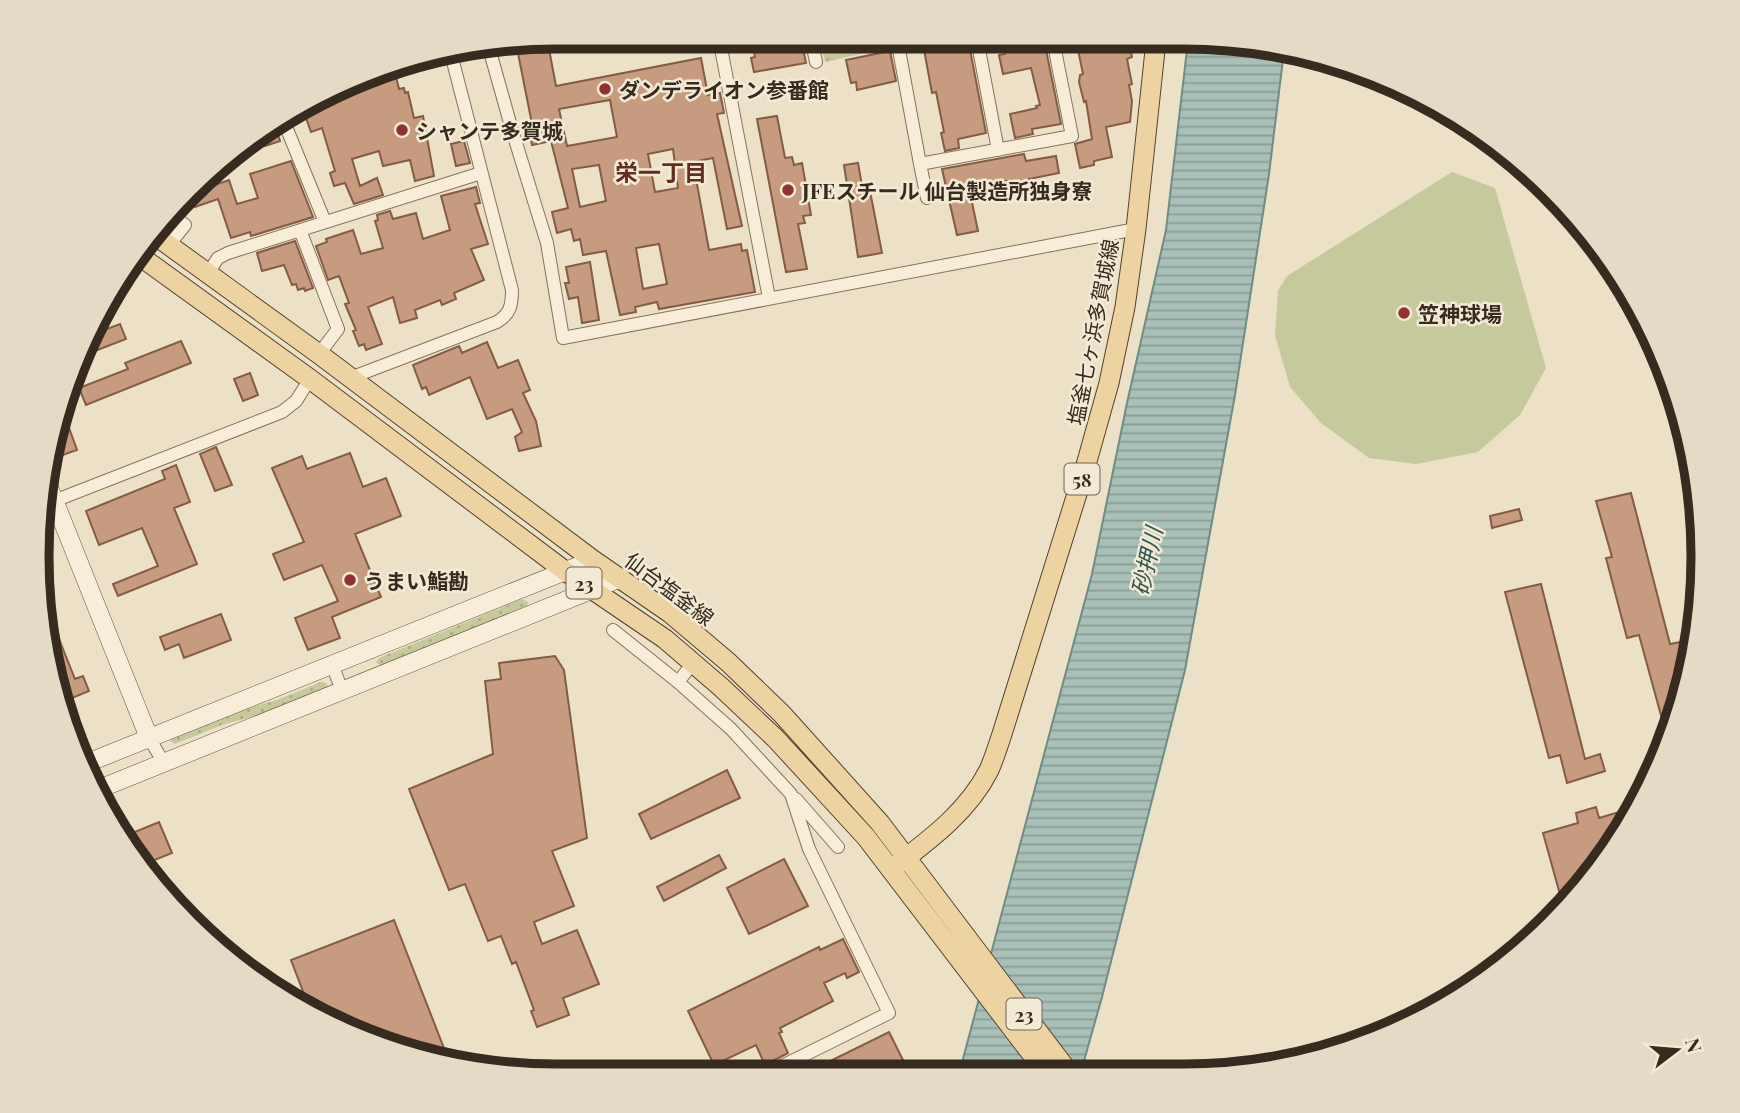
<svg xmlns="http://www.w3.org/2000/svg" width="1740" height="1113" font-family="'Playfair Display','Noto Sans JP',serif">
<defs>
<pattern id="grass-dots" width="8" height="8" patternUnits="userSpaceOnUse" patternTransform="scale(1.75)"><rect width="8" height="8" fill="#c5c99b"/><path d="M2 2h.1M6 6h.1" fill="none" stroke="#aaad85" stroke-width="1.8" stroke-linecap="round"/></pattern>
<pattern id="park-tufts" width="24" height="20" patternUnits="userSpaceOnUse" patternTransform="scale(1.75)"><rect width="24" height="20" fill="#c5c99b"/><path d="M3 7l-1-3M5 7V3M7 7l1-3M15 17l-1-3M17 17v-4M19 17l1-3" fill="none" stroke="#aaad85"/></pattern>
<pattern id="water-rules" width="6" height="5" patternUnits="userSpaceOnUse" patternTransform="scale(1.75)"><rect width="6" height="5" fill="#a8c0b8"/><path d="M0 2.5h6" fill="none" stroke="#8a9c95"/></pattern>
</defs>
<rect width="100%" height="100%" fill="#ece0c7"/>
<path fill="url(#grass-dots)" d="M522 599 528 602 527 607 382 667 376 662 379 658Z
M321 682 326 683 328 688 280 709 222 725 175 744 169 740 170 737 219 716 277 700Z"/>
<path fill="url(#park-tufts)" d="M820 38 890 39 892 47 825 62Z"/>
<path fill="#c5c99b" d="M1452 172 1495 188 1546 368 1520 415 1478 452 1416 464 1369 458 1321 423 1290 387 1275 335 1278 291 1287 276Z"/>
<path fill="url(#water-rules)" stroke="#6f8d85" stroke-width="2" d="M1188 41H1252L1284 51 1269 174 1235 395 1185 670 1102 997 1080 1075 959 1074 1092 574 1127 403 1166 230Z"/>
<path fill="#c79b7f" stroke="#845c45" stroke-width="2" fill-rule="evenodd" d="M556 37H575L577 44 549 49 556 86 701 58 708 95 720 93 724 113 717 114 742 226 727 229 713 158 693 162 709 250 741 244 742 251 747 250 755 292 659 309 657 302 635 307 636 312 620 315 606 251 583 255 580 239 574 241 571 229 557 233 552 212 568 208 551 141 532 145 529 130 533 129 516 43ZM610 100 617 137 567 146 559 109ZM673 149 678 188 655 192 648 154ZM599 165 606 201 580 207 572 169ZM659 244 667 284 643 289 636 248Z
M751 38H765L766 46 790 41 789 38H801L806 63 754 72 751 58 755 57Z
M922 39H968L986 133 958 139 959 148 945 151 941 133 944 132 936 92 932 93Z
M1003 40H1044L1061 124 1032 129 1033 134 1015 138 1010 114 1037 108 1036 106 1040 105 1031 68 1003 74 999 55 1005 54Z
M1076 40H1128L1132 57 1127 59 1132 84 1129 85 1132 101 1130 122 1106 127 1112 157 1094 161V165L1080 168 1075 144 1092 139 1086 101 1084 102 1079 82 1080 75 1083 74Z
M890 51 896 81 857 90 856 82 851 83 846 60Z
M390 64H393L399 89 404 88 405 93 408 92 414 118 423 116 434 176 415 181 410 160 383 166 379 151 352 159 360 186 377 178 383 195 354 204 345 183 334 186 330 173 335 171 322 128 311 132 302 107Z
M777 116 785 158 792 157 794 165 802 163 811 215 803 216 805 223 798 224 807 269 786 272 757 119Z
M274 121 280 141 265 146 260 132Z
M464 141 470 163 456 166 451 144Z
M1024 154 1026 161 1056 156 1059 173 1029 179 1030 182 1013 185 1012 180 969 188 978 231 957 235 942 169Z
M291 161 313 217 251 236 250 232 231 238 218 199 195 207 191 196 207 181 209 187 229 180 237 204 258 198 250 174Z
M858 163 864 197 871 196 882 253 858 257 844 165Z
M476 187 480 203 475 204 488 244 471 249 484 280 454 293 456 299 442 305 440 300 415 310 417 318 400 323 393 297 368 307 382 344 366 350 364 344 359 346 353 331 356 330 345 304 349 303 339 276 328 280 316 246 327 242 326 239 353 230 361 254 383 248 375 221 378 220 377 215 390 211 393 219 416 213 423 239 450 230 441 196Z
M295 241 313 288 305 291 304 288 298 290 296 284 292 285 284 265 262 271 257 253Z
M590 262 599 320 582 323 578 297 569 299 565 283H569L566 267Z
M103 318 107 329 120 324 126 339 82 356Z
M181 341 191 363 86 405 79 388 128 369 125 363Z
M487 342 498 368 518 360 530 390 523 393 536 421 541 446 519 451 515 437 522 432 512 409 487 419 470 377 429 395 426 387 422 389 413 365 459 346 462 353Z
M250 373 258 395 243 401 234 379Z
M68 425 77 450 60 456 54 441 57 429Z
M216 447 232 485 215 491 200 454Z
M350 453 363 487 386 478 401 516 355 534 381 597 332 617 340 638 308 650 295 618 338 601 322 565 284 580 273 554 304 542 272 468 302 456 307 469Z
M176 465 190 502 174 508 197 564 118 596 113 584 158 566 142 528 99 545 86 511 165 479 162 471Z
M1631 493 1670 644 1695 639 1676 723 1668 741 1639 635 1627 638 1606 558 1612 557 1596 501Z
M1519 509 1522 520 1492 528 1490 516Z
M1541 584 1585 759 1600 754 1605 771 1567 783 1560 755 1549 758 1505 592Z
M221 614 231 640 184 658 179 644 165 650 160 637Z
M47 619H51L75 679 83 676 89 691 60 703 54 691Z
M555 656 564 670 587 838 552 851 574 906 534 922 542 944 577 930 599 984 563 998 569 1015 537 1027 531 1011 534 1010 516 962 512 964 501 936 488 941 465 884 449 890 409 789 493 754 485 681 501 679 499 663Z
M727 770 740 798 651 839 639 814Z
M1596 807 1599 818 1626 810 1629 823 1620 836 1604 839 1608 853 1575 899 1564 909 1543 833 1578 823 1576 813Z
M159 822 172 853 142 865 132 854 125 836Z
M719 855 726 868 664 901 657 887Z
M784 859 808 906 749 934 727 888Z
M394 920 449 1061 357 1037 309 1007 291 960Z
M843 939 859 972 847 978 845 973 824 983 833 1001 780 1028 782 1032 779 1033 788 1053 765 1065 756 1045 714 1065 688 1011 819 947 820 950Z
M889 1032 905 1064 895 1069 892 1063 871 1074 806 1073Z"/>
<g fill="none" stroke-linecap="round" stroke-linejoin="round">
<defs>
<path id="street" d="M719 38 769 298
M811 38 816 62
M897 39 920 164 1072 136 1053 40
M977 39 998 150
M489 48 512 130 547 243 563 338 1136 229
M282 117 325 222
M920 164 927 198
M300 230 338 329 319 354
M168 246 185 225 171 215
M208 273 218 258 228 253 481 173
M350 378 497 322C510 314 512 306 512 290L451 54
M41 506 282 412 296 401 310 379
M613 630 678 682
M693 663 678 682 731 729 791 794 809 849 889 1013 768 1073
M332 665 342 690
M149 738 164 763
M796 799 838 847"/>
<path id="secondary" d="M46 480 149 738
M87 763 593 560
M99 789 621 578"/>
<path id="primary" d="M152 233 319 354 593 560 670 613 728 662 782 714 880 823 1070 1074
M137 254 310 379 565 571 665 639 721 687 775 738 866 837 1047 1074
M898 864C932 838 969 810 989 770 994 759 998 746 1002 734L1086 465 1109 383 1125 307 1136 229 1156 41"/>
</defs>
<use href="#street" stroke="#86725d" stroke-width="14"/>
<use href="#secondary" stroke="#685340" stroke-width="19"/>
<use href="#primary" stroke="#544131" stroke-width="21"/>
<use href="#street" stroke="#f7edd9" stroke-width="12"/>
<use href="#secondary" stroke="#f7edd9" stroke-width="18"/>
<use href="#primary" stroke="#ecd3a1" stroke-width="19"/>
</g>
<g fill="#913134" stroke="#f3ead6" stroke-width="2.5">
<circle cx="605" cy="89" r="7"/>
<circle cx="402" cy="130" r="7"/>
<circle cx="788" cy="190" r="7"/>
<circle cx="1404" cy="313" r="7"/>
<circle cx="350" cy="580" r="7"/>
</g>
<g text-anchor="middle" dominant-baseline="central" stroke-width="5" stroke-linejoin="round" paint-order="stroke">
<g fill="#f3ead6" stroke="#6f6457" stroke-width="2">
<rect x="1064.5" y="463.5" width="35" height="31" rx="5"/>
<rect x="566.5" y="567.5" width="35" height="31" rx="5"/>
<rect x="1006.5" y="998.5" width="35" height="31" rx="5"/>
</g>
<g font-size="19" font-weight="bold" fill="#372b20">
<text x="1082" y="479">58</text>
<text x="584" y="583">23</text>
<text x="1024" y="1014">23</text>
</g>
<g font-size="21" font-weight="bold" fill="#372b20" stroke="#f3ead6" text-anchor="start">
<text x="619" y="89">ダンデライオン参番館</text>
<text x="416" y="130">シャンテ多賀城</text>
<text x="802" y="190">JFEスチール 仙台製造所独身寮</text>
<text x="1418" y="313">笠神球場</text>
<text x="364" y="580">うまい鮨勘</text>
</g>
<g font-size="21" fill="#372b20" stroke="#f3ead6">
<text transform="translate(1092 332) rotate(-79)">塩釜七ヶ浜多賀城線</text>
<text transform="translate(670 588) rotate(37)">仙台塩釜線</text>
</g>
<g font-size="23" font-weight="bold" fill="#612e22" stroke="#f3ead6">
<text x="661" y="171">栄一丁目</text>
</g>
<g font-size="23" font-style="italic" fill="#305653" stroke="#f3ead6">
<text transform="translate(1146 561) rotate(-78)">砂押川</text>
</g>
</g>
<path d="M0 0H1740V1113H0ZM556 49H1184A507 507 0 0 1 1691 556V557A507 507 0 0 1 1184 1064H556A507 507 0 0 1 49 557V556A507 507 0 0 1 556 49Z" fill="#e4dbc7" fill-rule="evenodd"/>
<path fill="none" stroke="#372b20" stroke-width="9" d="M556 49H1184A507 507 0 0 1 1691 556V557A507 507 0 0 1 1184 1064H556A507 507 0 0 1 49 557V556A507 507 0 0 1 556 49Z"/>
<g transform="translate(1677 1050) rotate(74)" stroke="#f3ead6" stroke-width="5" paint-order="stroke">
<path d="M0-5L12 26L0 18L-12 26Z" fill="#372b20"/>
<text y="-10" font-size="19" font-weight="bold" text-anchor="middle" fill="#372b20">N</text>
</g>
</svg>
